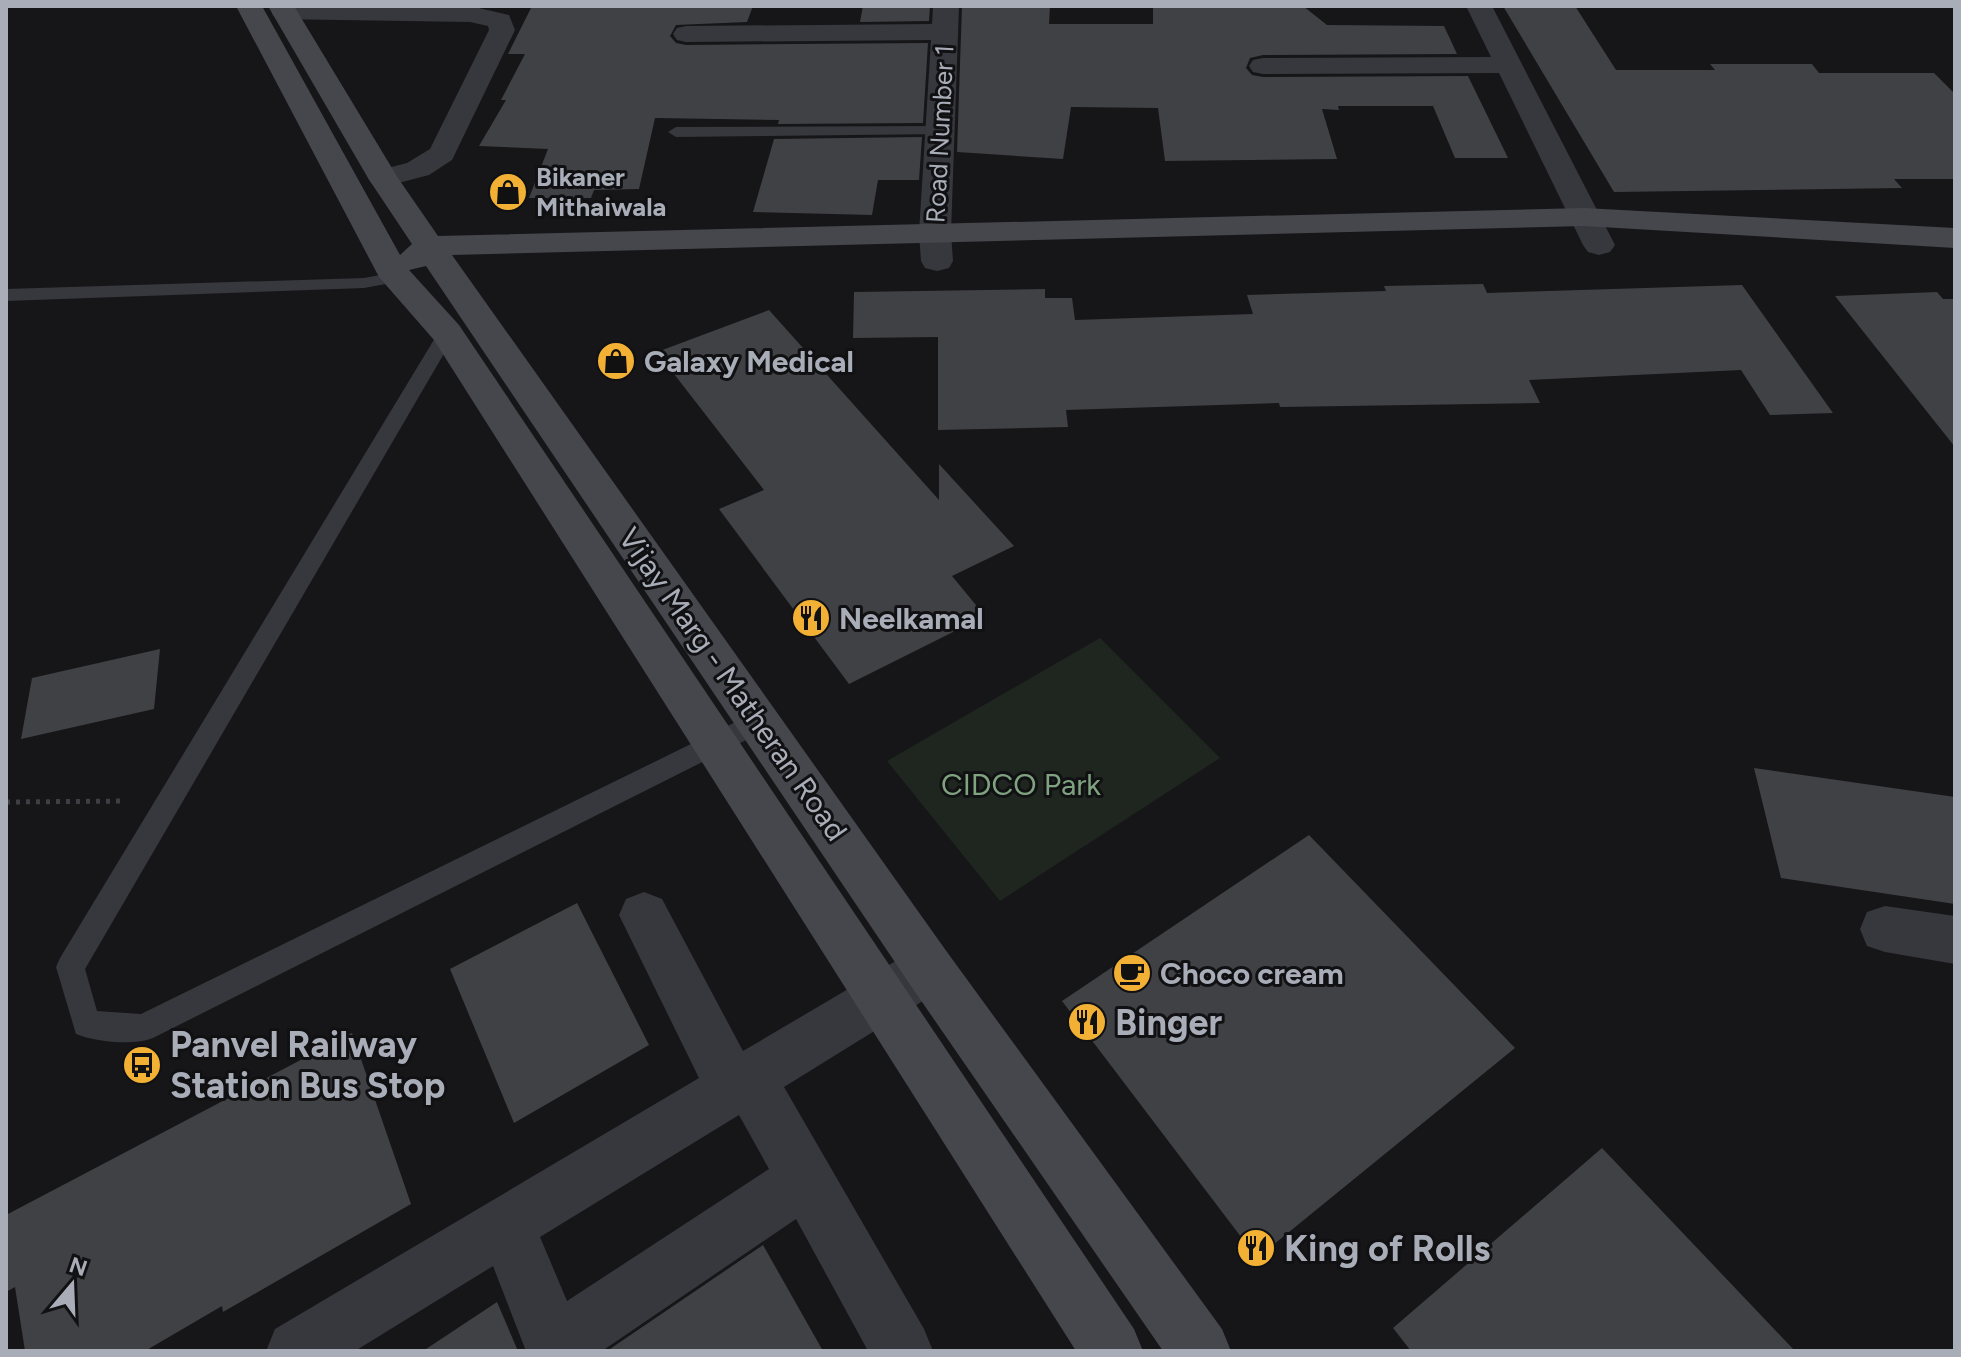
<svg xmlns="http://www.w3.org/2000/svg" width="1961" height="1357" font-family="Figtree,sans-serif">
<rect width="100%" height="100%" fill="#161618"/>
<path fill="#1e261f" d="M1100 638 1220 758 1000 901 887 761Z"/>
<path fill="#404145" d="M532 6H753L747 22 676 25 670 36 676 43 686 45 928 43 923 123 778 124 779 120 655 118 639 189 594 190 591 198H529L548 149 479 146 506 100H501L525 54H508Z
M863 6H930L929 21 860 22Z
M962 6H1050L1049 24H1153V6H1303L1327 25 1444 26 1457 54 1263 55 1250 58 1246 68 1252 75 1263 77 1468 76 1508 158H1455L1433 106H1338L1339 110 1322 109 1337 159 1165 161 1158 108 1071 107 1063 159 957 152Z
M1503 6H1575L1616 70H1715L1710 64H1812L1819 73H1934L1955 94V179H1894L1902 188 1614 192Z
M922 137 919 180H878L872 215 753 212 774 139Z
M1483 284 1487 293 1742 285 1833 413 1770 415 1741 370 1529 380 1540 403 1280 407 1279 403 1066 410 1068 427 938 430V337L853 338 854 292 1045 289V298H1072L1075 320 1253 314 1247 295 1386 291 1384 286Z
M1937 292 1943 299H1955V447L1835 296Z
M769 310 939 500V464L1014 546 952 576 985 616 849 684 719 509 764 490 657 352Z
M160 649 154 709 21 739 32 678Z
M1754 768 1955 797V904L1781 878Z
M1309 835 1515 1048 1257 1258 1062 1001Z
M577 903 649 1045 514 1123 450 969Z
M352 1033 411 1204 223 1312 222 1306 145 1351H25L15 1287 6 1292V1215Z
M1602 1148 1795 1351H1411L1393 1328Z
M763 1245 823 1351H607Z
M497 1302 518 1351H423Z"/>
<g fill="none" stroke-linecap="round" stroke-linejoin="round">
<path stroke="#3d3f44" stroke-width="5" stroke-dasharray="4 6" stroke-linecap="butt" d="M6 802 125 801"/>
<path fill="#37383d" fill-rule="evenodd" d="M940 126 946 128V134L676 137 668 132 676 127Z
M396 272 402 273 405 277 402 281 364 288 6 301V289L364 278Z
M447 327 456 333 85 969 97 1011 141 1014 750 715 759 712 768 715 771 722 768 729 153 1038C133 1046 96 1042 76 1034L56 967 60 958 438 333Z"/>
<path fill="#37383d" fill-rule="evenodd" d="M285 6H470L509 15 515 30 452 160 429 175 383 187 372 184 368 178 372 172 407 163 430 149 489 30 488 26 470 22 276 19 272 14 276 9Z
M933 6H959L951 233 953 261 949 268 937 271 925 268 921 261 919 233 931 40 686 42 677 40 673 34 677 28 686 26 932 24Z
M1466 6H1492L1615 245 1610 252 1599 255 1588 252 1583 245 1499 73 1263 74 1253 72 1249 66 1253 60 1263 58 1491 57Z
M644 892 662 899 743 1051 911 952 929 945 947 952 955 969 947 986 784 1087 924 1329 933 1351H868L796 1219 602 1351H526L493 1266 355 1351H266L275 1329 699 1078 619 915 626 899ZM739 1115 769 1169 567 1301 540 1237Z
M1885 906 1955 916V964L1885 952 1867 946 1860 929 1867 912Z"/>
<path fill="#45474d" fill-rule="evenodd" d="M236 6H262L400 255 412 244 368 178 268 6H294L398 178 438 236 1584 208 1955 228V248L1584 226 452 255 947 952 1222 1329 1231 1351H1163L911 986 426 266 409 270 459 325 1134 1329 1143 1351H1076L434 340 379 277Z"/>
</g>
<defs>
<symbol id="shop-disc" viewBox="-11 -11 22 22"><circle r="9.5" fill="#f2b134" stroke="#111113"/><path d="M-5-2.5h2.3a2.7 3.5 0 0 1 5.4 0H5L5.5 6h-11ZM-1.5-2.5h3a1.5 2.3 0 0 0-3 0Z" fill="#111"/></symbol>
<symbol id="restaurant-disc" viewBox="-11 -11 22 22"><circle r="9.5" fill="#f2b134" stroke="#111113"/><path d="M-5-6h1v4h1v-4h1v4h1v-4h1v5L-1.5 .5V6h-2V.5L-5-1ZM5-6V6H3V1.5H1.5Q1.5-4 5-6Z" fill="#111"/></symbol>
<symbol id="cafe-disc" viewBox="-11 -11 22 22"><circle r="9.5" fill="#f2b134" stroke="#111113"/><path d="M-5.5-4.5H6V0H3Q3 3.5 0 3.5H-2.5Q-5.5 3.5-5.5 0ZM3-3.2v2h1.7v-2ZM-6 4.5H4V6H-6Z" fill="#111"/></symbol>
<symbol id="bus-disc" viewBox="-11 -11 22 22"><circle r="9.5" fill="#f2b134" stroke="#111113"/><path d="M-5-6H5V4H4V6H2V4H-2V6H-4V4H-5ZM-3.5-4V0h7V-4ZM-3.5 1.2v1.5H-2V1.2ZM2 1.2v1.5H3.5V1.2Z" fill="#111"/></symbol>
</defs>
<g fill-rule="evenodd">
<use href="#shop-disc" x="486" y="170" width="44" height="44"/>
<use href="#shop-disc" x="594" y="339" width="44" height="44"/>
<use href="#restaurant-disc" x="789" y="596" width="44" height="44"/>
<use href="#cafe-disc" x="1110" y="951" width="44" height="44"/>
<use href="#restaurant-disc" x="1065" y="1000" width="44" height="44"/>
<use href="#bus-disc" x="120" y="1043" width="44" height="44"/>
<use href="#restaurant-disc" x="1234" y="1226" width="44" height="44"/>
</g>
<g text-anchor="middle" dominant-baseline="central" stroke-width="6" stroke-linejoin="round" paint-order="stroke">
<g font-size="26" fill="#a8adb8" stroke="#111113">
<text transform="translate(940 134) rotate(-87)">Road Number 1</text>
</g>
<g font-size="26" font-weight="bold" fill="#a8adb8" stroke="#111113" text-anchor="start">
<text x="536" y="177">Bikaner<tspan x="536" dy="30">Mithaiwala</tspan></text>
</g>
<g font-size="30" font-weight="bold" fill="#a8adb8" stroke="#111113" text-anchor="start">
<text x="644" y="361">Galaxy Medical</text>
<text x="839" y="618">Neelkamal</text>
<text x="1160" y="973">Choco cream</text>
</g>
<g font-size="30" fill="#a8adb8" stroke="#111113">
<text transform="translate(733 684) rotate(55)">Vijay Marg - Matheran Road</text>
</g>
<g font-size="30" fill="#7fa381" stroke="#111113">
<text x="1021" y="784">CIDCO Park</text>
</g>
<g font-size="36" font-weight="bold" fill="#a8adb8" stroke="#111113" text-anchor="start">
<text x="1115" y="1022">Binger</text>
<text x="170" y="1044">Panvel Railway<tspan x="170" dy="41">Station Bus Stop</tspan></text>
<text x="1284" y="1248">King of Rolls</text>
</g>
</g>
<rect width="1961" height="1357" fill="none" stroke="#a8adb8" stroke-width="16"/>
<g transform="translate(72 1285) rotate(19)" stroke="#111113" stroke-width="6" paint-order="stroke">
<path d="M0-6L14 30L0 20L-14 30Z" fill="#a8adb8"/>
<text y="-12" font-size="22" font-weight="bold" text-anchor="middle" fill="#a8adb8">N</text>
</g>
</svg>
